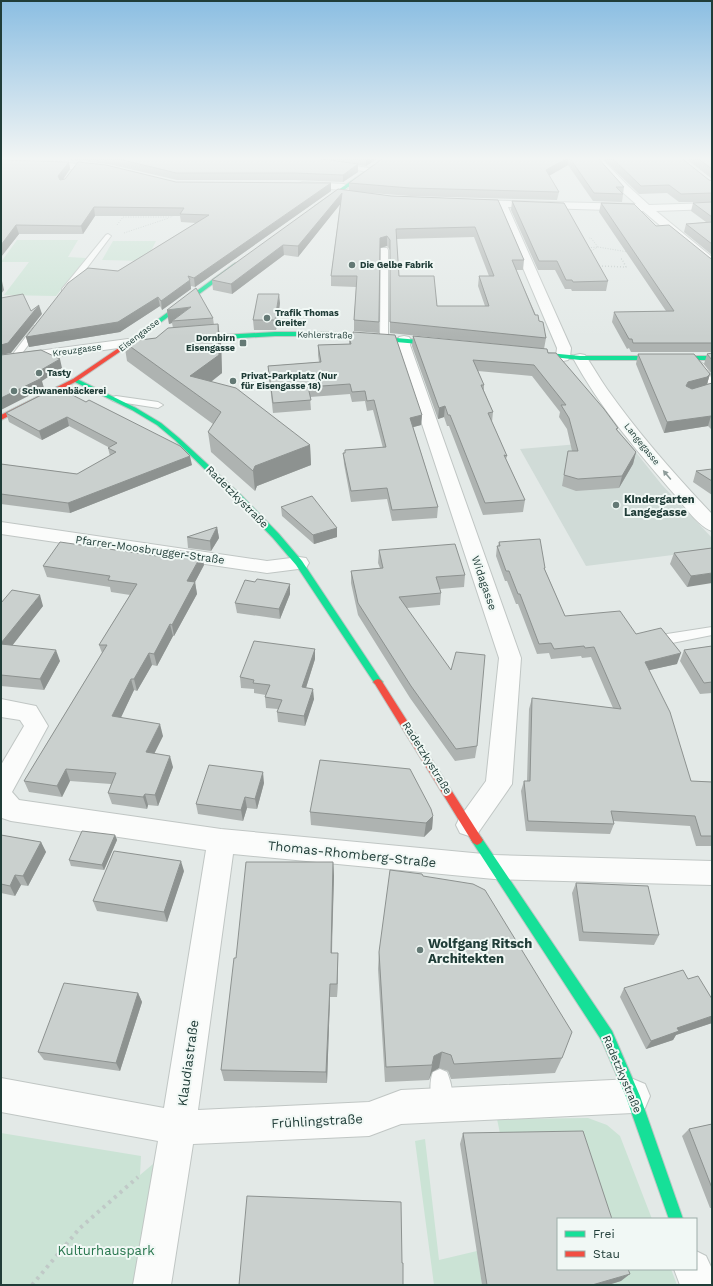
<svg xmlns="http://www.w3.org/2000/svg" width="713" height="1286" font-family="'Work Sans',sans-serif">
<rect width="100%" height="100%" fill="#e3e9e7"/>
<path fill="#d0dbd7" d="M626 440 662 485 712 538V550L586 566 520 449Z"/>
<path fill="#cbe3d5" d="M17 240H78L68 257 86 258 56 296 4 295 29 262H1Z
M113 241H156L146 261 102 260Z
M588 1118 607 1125 620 1136 652 1219H601L502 1143 497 1119Z
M1 1133 141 1156 140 1175 159 1159 134 1285H1Z
M425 1139 439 1260 477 1251 482 1285H434L415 1141Z
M617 1269H671L677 1285H608L621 1281Z"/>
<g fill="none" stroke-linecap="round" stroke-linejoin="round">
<defs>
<path id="lane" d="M341 164 369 168 372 170 369 172 339 167V165Z
M108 234 111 236 68 293H62V289L106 235Z
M381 248H387L388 250V338L384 341 380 338Z
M34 326H40L41 328 17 360H11L10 358Z
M698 361C707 364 712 376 712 385L709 384 694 364Z
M116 396 158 402 163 405 158 408 113 401 111 399 113 397Z
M712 627V635L667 644 662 642 661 639 662 636 667 634Z
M440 1069 447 1072C452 1084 455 1100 450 1112L443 1115 436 1112C431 1101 428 1084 433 1072Z"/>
<path id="street" d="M590 157H600L628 186 649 205 712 203V209L656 211 712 257V267L708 266 643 211 508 207 571 348 570 357 568 360 563 361 558 360 556 357 557 348 497 207 470 206 465 203 470 200 636 204 620 190Z
M1 160 106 165 111 168 106 171 1 166Z
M302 182 344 184 349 187 344 190 298 187 297 185Z
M404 336 409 337 411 340 410 345 521 658 512 784 478 833 469 836 460 833 456 825 460 817 486 781 499 658 396 345 399 337Z
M128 339 133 340 135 343 133 346 1 364V356Z
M580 354 585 355C593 366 599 378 607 389 638 433 675 475 712 514V531C699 527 684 506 675 495 638 452 600 408 573 358L575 355Z
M1 522 267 561 299 557 306 558 309 563 306 568 267 573 1 534Z
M1 699 36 706 48 726 12 792 19 800 221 829 494 855 712 861V885L494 879 233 854 198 1110 369 1102 401 1090 633 1079 645 1084 650 1096 645 1108 633 1113 401 1124 369 1136 193 1144 171 1285H133L158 1141 1 1112V1078L164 1108 206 850 11 821 2 818 1 765 24 726 20 720 1 717Z
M696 1251 706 1256 712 1269V1285H680L674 1269H696Z"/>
<path id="fast" d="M386 157H390L319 208H315V206Z
M235 263 240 264 134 342H130V340Z
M275 332H327L442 342 445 344 442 346 327 336H275L189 341 186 339 189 337Z
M528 351 580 356H712V360H580L526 354V352Z
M73 379H77L136 408 161 423 179 438 241 495 279 534 302 561 381 680 383 682 381 684H375L296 565 273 538 235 499 175 440 157 425 132 410 73 381Z
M477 835 481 837 612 1031 640 1096 683 1219H669L626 1097 602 1041 473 843 471 840 473 837Z"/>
<path id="jam" d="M132 339 134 340V342L77 381 1 420V415L73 379Z
M378 679 381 680 481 837 483 840 481 843 477 845 473 843 375 684 373 682 375 680Z"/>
</defs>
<use href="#lane" stroke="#c0c6c4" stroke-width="2"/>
<use href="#street" stroke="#c0c6c4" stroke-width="2"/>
<use href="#fast" stroke="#bec7c4" stroke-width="2"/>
<use href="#jam" stroke="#bec7c4" stroke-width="2"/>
<path stroke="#c0c9c7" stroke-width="1" stroke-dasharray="1 1.5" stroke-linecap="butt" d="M117 225 123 217H171L175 214
M124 233 169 218
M586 248 598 247 591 238H589
M592 253 591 251 598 247 628 252"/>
<path stroke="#c0c9c7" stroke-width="1.5" stroke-dasharray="1 2" stroke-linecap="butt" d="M599 266 626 267 622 259H620"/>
<path stroke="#c0c9c7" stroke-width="4" stroke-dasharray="3 4.5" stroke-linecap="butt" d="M32 1285 80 1228 138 1177"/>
<use href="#lane" fill="#fbfcfb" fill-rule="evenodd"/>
<use href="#street" fill="#fbfcfb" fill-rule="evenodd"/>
<use href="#fast" fill="#16e098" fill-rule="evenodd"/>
<use href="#jam" fill="#f24e42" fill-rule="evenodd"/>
</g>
<path fill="#aeb3b1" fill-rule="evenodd" d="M1 157H380L366 166 358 165V172L343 182 295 180H177L108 164 78 160 1 158Z
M385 157H597L624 187 622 202 593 201 568 165 549 176 559 192 557 200 410 196 359 192 391 196 498 200 524 260 523 270H516L546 338 544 349 390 333V250L387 246 380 248 379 333 354 331V320L356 287 331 286V276L340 204 298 257 284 255 232 294 213 290 212 280 349 191V183ZM474 237 489 276H479L478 286 485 306H437L399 276 396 239Z
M601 157H680L709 180 712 181V202H679L667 193 639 194Z
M684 157H712V179Z
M1 160 69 162 70 169 63 179 176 182 331 183V191L195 287 191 286V289L162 310 160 306 120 332 29 347 26 337 118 271 196 223 181 222 180 216H95L83 234H19L1 257Z
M512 201 608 281 606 291H572L571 289H565L555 270H538L511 210Z
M712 202V255L684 232 686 224 706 222 691 211 693 203Z
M601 203 656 226 710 258 712 259V352H631L629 348 627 349 612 322 614 312 666 311 599 212Z
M280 303 276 330H254L253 320Z
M167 310 213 318 214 325 218 324 221 342 222 373 211 382 310 445 311 465 257 486 255 491 211 452 208 432 213 424 127 361 124 342 156 338 173 328 172 323 169 324Z
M413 336 548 353 618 428 617 430 636 452 633 464 619 488 576 491 562 486 568 451H572L567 429 559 417 560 412 532 376 478 371 484 385V391L493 412 492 422 507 456 506 459 525 500 523 512 483 515 449 426H447L444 417 438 419 412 346Z
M349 337 422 415 421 425 413 427 438 507 437 518 392 521 387 499 351 502 344 464 343 453H345V450L383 448 373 410 367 411 365 401 352 402 350 394 310 397 311 410 273 413 268 366 319 362 318 355V345L349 344Z
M712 353V374L704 364 707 354Z
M638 354 710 374 707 384 706 385 712 383V430L708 426 664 433 636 364Z
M57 387 192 465 70 513 1 504V464L77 474 110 456 108 448H110L69 426 42 440 9 422 6 413Z
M712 469V495L693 482 696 471Z
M281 507 337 528V537L314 544 282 516Z
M217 527 219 538 211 551 188 548 187 537Z
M499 542 545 568V570L565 616 636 634 677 664 649 670 691 781 712 782V846H696L690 826 613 821 614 824 610 834 526 831 521 791 524 781H527L529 709 532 698 613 708 591 657 582 658 581 656 551 659 549 653 537 654 518 604H516L507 581H505L496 556 497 546H498Z
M712 548 687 587 670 564 674 553Z
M379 550 465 575 464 587 440 589 441 593 440 605 407 608 477 746 475 758 455 761 410 698 358 615 351 583V571L380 568 378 563Z
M204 565 195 582 197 594 174 636H173L157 666 152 665 137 691 134 690 121 717 163 736 154 754 173 767 158 806 148 805 147 809 112 804 108 793 111 784 70 781 62 797 29 792 24 781 102 653 99 645 130 595 111 592 110 587 47 577 43 566Z
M290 594 280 619 237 613 235 603Z
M1 603 43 606 12 645 60 661 44 690 1 686Z
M712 646V693L700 694 680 661 684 650Z
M315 649V659L306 688 314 699 305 726 278 722 277 712 278 709 266 708 265 697 266 695 254 693V689L241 688 240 677Z
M264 783 257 809 247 808 243 821 198 814 196 804Z
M310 812 433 816 432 829 424 837 311 825Z
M1 835 41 842 46 852 28 886 21 885 15 896 1 893Z
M115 835 117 840 104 870 71 866 69 860Z
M333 862 334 876 332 953H338V966L337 997H330L327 1083 224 1081 221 1070 236 958Z
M184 871 167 922 97 911 93 901Z
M423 876 562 1058 555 1073 451 1079 448 1071 439 1068 432 1072 429 1080 385 1082 378 969 379 952Z
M576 883 659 935 654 945 579 941 572 893Z
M688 979 712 999V1023L676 1035 673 1040 646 1049 620 997 624 988Z
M138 993 142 1002 120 1071 44 1060 38 1052Z
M712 1124V1208H710L682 1136 689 1129Z
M463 1133 621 1281 608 1285H482L460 1144Z"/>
<path fill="#8d9290" d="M369 157H380L366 166V158Z
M569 157 568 165 545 178 546 170Z
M69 162 70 169 60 184 58 176Z
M358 164V172L343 182V175Z
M331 183V191L195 287 194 278Z
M342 193V202L298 257V246Z
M94 207 95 216 83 234 81 226Z
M16 225 19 234 1 257V245Z
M387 236V246L380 248V238Z
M283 245 284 255 232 294 231 284Z
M190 280 191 289 162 310 161 301Z
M1 281H2L4 290 1 294Z
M279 294 280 303 276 330 275 320Z
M158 297 160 306 120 332 29 347 26 337Z
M39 305 42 314 11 353 1 355V345Z
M191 307 172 321V323L169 324 167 310Z
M218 324 221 342 222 373 195 394 190 376Z
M60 359 62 368 42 381 44 388 1 410V398L34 374Z
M710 374 707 384 704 387 685 392 686 386 688 382Z
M445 406 444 417 438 419 439 408Z
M422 415 421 425 410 428V418Z
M711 416 708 426 664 433 667 422Z
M67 417 69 426 42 440 39 431Z
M310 445 311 465 257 486 255 491 253 471 255 466Z
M636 452 633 464 619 488 622 476Z
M190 456 192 465 70 513 68 503Z
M217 527 219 538 211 551 210 541Z
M337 528V537L314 544 313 535Z
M202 554 204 565 195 582 197 594 174 636 172 625 187 581Z
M712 573V583L687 587 691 576Z
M290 584V594L280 619 279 609Z
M40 595 43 606 5 655 1 645V643Z
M170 624 173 636 157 666 154 654Z
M315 649V659L303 697 302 687Z
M56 650 60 661 44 690 40 679Z
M149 653 152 665 137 691 134 679Z
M681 653 677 664 641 672 645 662Z
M131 679 134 690 116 728 112 716Z
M313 689 314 699 305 726 304 716Z
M160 724 163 736 149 764 146 752Z
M170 756 173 767 158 806 155 795Z
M66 769 70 781 62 797 57 786Z
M263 772 264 783 257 809 255 799Z
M145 794 148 805 147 809 143 797Z
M245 797 247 808 243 821 241 810Z
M433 816 432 829 424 837 426 823Z
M115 835 117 840 104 870 102 865Z
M41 842 46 852 28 886 23 876Z
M181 861 184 871 167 922 164 912Z
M333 862 334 876 331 966V953Z
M15 875 21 885 15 896 10 886Z
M338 953V966L337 997V984Z
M330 984V997L327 1083 326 1072Z
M138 993 142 1002 120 1071 116 1063Z
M712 1016V1023L676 1035 673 1040 646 1049 651 1041 677 1028Z
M442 1052 439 1068 432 1072 429 1080 434 1056Z
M630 1274 621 1281 608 1285H592Z"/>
<path fill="#cad0ce" stroke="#8d9290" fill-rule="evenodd" d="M111 157H307L358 164 343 175 295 173H176Z
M355 157H369L366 158Z
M385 157H597L624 187H616L623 194 594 193 569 157 546 170 559 192 410 188 349 183Z
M611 157H680L709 180 712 181V193L681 194 669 185 641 186Z
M696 157H712V169Z
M1 160 69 162 58 176 60 180 65 179 78 162 106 165 176 182 331 183 194 278 188 276 190 280 161 301 158 297 118 322 26 337 68 283 88 268 118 271 209 215 180 214 184 208 94 207 81 226 16 225 1 245Z
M338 189 391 196 498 200 524 260H512L535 315H538L539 321 543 322 546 338 390 322V240L387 236 380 238 379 322 354 320 357 276H331L342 193 298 246 283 245 231 284 212 280ZM475 227 494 276H479L489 306H437L434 276H399L396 229Z
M512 201 564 203 608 281 573 282 572 280H566L557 261H539Z
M712 202V217L693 203Z
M601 203 634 204 656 226 669 225 710 258 712 259V343H633L632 339H629L614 312 674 311Z
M712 222V244L686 224Z
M196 288 213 318 172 321 191 307 167 310Z
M23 294 31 311 39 305 8 343 1 345V298Z
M258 294H279L275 320H253Z
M218 324 219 355 190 376 236 388 310 445 255 466 253 471 208 432 221 412 124 342 156 338 168 328Z
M353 332 395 335 422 415 410 418 438 507 392 510 387 488 351 491 343 453H345V450L386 447 374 400 367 401 365 391 352 392 350 384 308 387 311 400 273 403 268 366 321 362 318 345 351 344 349 337H353Z
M413 336 547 349 548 353H556L604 409 618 428 616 429 636 452 622 476 578 479 564 475 568 451H578L569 418 561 405H566L534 365 473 360 484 385H481L493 412 488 413 507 456 504 455 525 500 485 503 450 415H448L445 406 439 408Z
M41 350 60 359 34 374 42 378 1 398V355Z
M712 353V360L707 354Z
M638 354H694L710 374 707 377 688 382 686 386 692 389 712 383V417L711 416 667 422Z
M57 387 86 402 89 400 180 446 190 456 68 503 1 494V464L77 474 116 452 108 448 117 443 67 417 39 431 6 413Z
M712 469V481L696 471Z
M312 496 337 528 313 535 281 507Z
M217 527 210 541 187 537Z
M540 539 545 568H544L565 616 620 611 636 634 661 628 681 653 645 662 670 712 691 781 712 782V836H701L695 816 611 811 614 824 528 821 524 781H530L532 698 621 709 594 647 585 648 584 646 554 649 551 643 539 644 520 594H518L509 571H506L497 546H500L499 542Z
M60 542 171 558 175 550 202 554 187 581 195 582 172 625 170 624 154 654 149 653 134 679H131L112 716 160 724 146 752 170 756 155 795 145 794 143 797 108 793 116 773 66 769 57 786 24 781 107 645H99L137 584 108 580 110 576 43 566Z
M455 544 465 575 436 577 441 593 399 597 451 670 456 652 485 655 477 746 456 749 411 686 358 603 351 571 383 568 379 550Z
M712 548V573L691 576 674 553Z
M257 579 290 584 279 609 235 603 245 580 255 582Z
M12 590 40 595 1 643V603Z
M254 641 315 649 302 687 313 689 304 716 277 712 282 700 265 697 270 685 253 683 254 680 240 677Z
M1 644 56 650 40 679 1 675Z
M712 646V682L704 683 684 650Z
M320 760 410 769 431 809 433 816 426 823 310 812Z
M209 765 263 772 255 799 245 797 241 810 196 804Z
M82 831 115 835 102 865 69 860Z
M1 835 41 842 23 876 15 875 10 886 1 884Z
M114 851 181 861 164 912 93 901Z
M246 862H333L331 953H338L337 984H330L326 1072 221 1070 234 958H236Z
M390 870 422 874 423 876 473 884 485 890 572 1032 562 1058 454 1064 451 1055 442 1052 434 1056 432 1065 386 1067 379 952Z
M576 883 648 886 659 935 583 932Z
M683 970 688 979 698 976 712 999V1016L677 1028 679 1031 651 1041 624 988Z
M64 983 138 993 116 1063 38 1052Z
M712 1124V1188L689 1129Z
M583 1131 612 1219H558V1269H628L630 1274 592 1285H487L463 1133Z
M247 1196 401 1202 402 1263H403V1285H239Z"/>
<defs><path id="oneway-solid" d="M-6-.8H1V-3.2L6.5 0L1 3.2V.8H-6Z"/></defs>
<use fill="#8e9c9a" href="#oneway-solid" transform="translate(667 475) rotate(-130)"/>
<linearGradient id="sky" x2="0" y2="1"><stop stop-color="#8bbee2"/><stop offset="0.47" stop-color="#f2f5f4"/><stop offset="1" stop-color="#f2f5f4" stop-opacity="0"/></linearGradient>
<rect width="713" height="337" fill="url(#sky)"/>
<g fill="#647975" stroke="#f1f8f5" stroke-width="1.5">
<circle cx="352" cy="265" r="4"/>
<circle cx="267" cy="318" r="4"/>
<rect x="239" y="339" width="8" height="8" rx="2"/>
<circle cx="39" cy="373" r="4"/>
<circle cx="233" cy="381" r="4"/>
<circle cx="14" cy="391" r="4"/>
<circle cx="616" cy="505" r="4"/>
<circle cx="420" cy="950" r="4"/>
</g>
<g text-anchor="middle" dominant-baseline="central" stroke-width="4" stroke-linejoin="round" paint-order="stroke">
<g font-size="9" font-weight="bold" fill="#203d38" stroke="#f1f8f5" text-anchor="start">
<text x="360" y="265">Die Gelbe Fabrik</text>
<text x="275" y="313">Trafik Thomas<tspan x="275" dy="10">Greiter</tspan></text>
<text x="235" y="338" text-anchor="end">Dornbirn<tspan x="235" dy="10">Eisengasse</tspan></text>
<text x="47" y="373">Tasty</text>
<text x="241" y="376">Privat-Parkplatz (Nur<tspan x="241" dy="10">für Eisengasse 18)</tspan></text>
<text x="22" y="391">Schwanenbäckerei</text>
</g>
<g font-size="9" fill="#203d38" stroke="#f1f8f5">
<text transform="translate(139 335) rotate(-37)">Eisengasse</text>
<text transform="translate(325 335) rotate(1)">Kehlerstraße</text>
<text transform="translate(77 350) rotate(-8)">Kreuzgasse</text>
<text transform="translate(642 444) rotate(51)">Langegasse</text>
</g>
<g font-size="11" fill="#203d38" stroke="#f1f8f5">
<text transform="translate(237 497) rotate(45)">Radetzkystraße</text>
<text transform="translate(150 550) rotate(8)">Pfarrer-Moosbrugger-Straße</text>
<text transform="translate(484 583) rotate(71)">Widagasse</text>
<text transform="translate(427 758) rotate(58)">Radetzkystraße</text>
<text transform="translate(622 1074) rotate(67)">Radetzkystraße</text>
</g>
<g font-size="11" font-weight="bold" fill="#203d38" stroke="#f1f8f5" text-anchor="start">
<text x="624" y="499">Kindergarten<tspan x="624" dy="13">Langegasse</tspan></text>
</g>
<g font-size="13" fill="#203d38" stroke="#f1f8f5">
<text transform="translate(352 854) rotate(6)">Thomas-Rhomberg-Straße</text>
<text transform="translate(188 1063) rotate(-82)">Klaudiastraße</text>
<text transform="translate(317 1121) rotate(-3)">Frühlingstraße</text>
</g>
<g font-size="13" font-weight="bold" fill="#203d38" stroke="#f1f8f5" text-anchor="start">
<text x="428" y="943">Wolfgang Ritsch<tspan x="428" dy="15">Architekten</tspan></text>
</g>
<g font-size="13" fill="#27764d" stroke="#f1f8f5">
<text x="106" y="1250">Kulturhauspark</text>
</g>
</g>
<rect width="713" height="1286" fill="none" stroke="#203d38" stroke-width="4"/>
<rect x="557" y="1218" width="140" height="52" fill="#f1f8f5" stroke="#9dada9"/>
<rect x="565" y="1231" width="20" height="6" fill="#16e098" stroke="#9dada9"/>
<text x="593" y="1238" font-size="12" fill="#203d38">Frei</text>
<rect x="565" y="1251" width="20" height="6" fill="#f24e42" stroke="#9dada9"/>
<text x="593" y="1258" font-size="12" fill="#203d38">Stau</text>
</svg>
